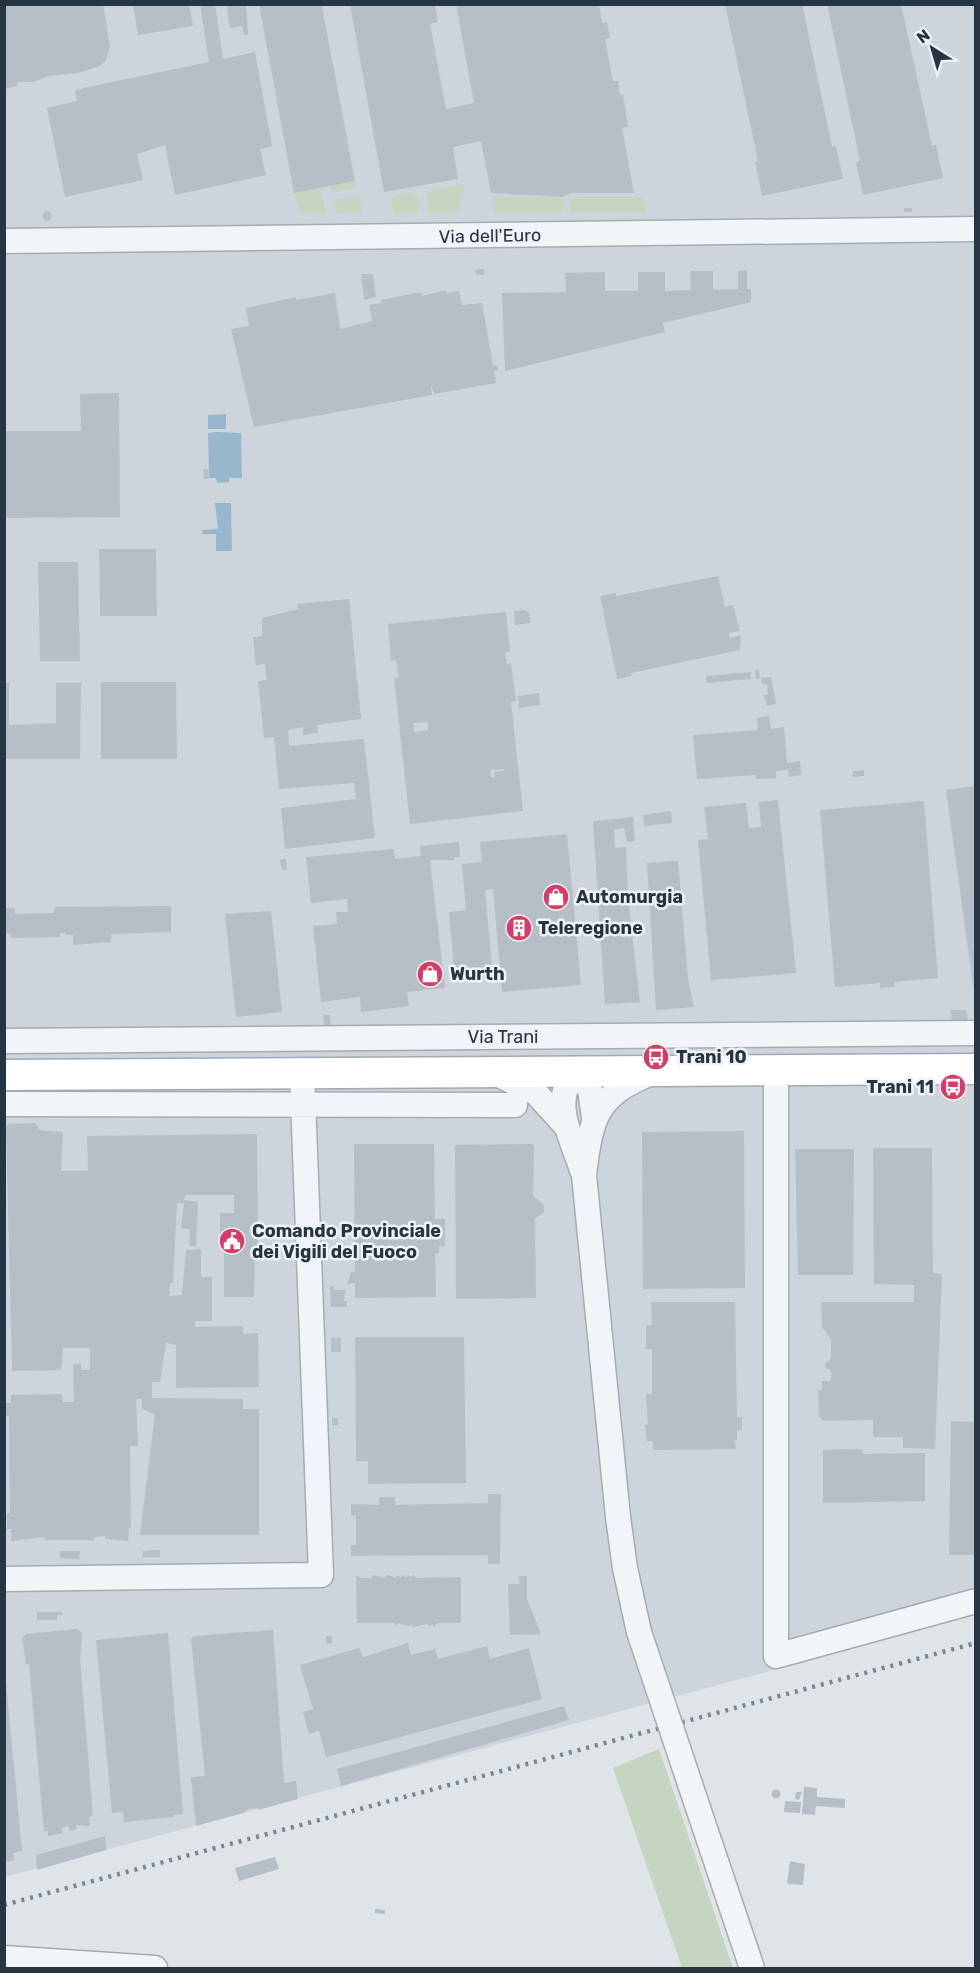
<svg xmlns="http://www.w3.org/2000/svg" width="980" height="1973" font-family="Rubik,sans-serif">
<rect width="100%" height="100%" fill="#dfe4e9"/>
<path fill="#cdd4db" d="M5 5H975V1612L759 1674 5 1877Z"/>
<path fill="#c7d4c0" d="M355 181 356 188 332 192 330 186Z
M465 185 458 213H430L426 197 432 190Z
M320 188 326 213H301L294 193Z
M411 192 419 198 418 213H394L391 197Z
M359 196 362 213H337L333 200Z
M492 197H554L563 200 562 213H495Z
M579 197H644L647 212H570V199Z
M659 1749 733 1968H682L613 1768Z"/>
<path fill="#98b7cc" d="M226 414V429H208V415Z
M217 432 241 433 242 478H229V482L217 483 216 478H209L208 433Z
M215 503H231L232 551H216V534H203L202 530 218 529Z"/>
<path fill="#b6bec7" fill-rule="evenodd" d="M4 4H103L110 47 106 60 100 66 78 73 49 76 33 82H17V86L4 89Z
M133 4H189L193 26 138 35Z
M200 4H215L223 59 255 52 272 146 260 149 266 175 175 195 165 145 137 154 143 180 65 197 47 108 77 101 75 91 83 88 209 62Z
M226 4H246L248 34 244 35 242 26 230 28Z
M259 4H331L322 7 355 181 294 193Z
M350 4H435L438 22 430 24 446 109 474 103 456 4H599L602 23 607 22 610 38 605 39 613 81H618L620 95 623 94 628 127 622 128 634 193H571L563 197 491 193 481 141 453 147 458 179 384 192Z
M725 4H802L832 146H836L843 179 762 196 755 162 758 161Z
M827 4H901L932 146 936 145 943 178 863 195 856 162 860 161Z
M904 208H912V212H904Z
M42.5 216a4.5 4.5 0 1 1 9 0a4.5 4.5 0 1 1-9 0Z
M484 269V275L476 274 475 270Z
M747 270V289H751V302L663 323 665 332 505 371 502 293 566 292 565 273 605 272V291H638V272H665V291L691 290 690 271H713V290L738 289V271Z
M361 274H373L376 297 364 300Z
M446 290 447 293 459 291 462 305 482 303 493 366 497 365 498 370 494 371 496 383 434 394 431 385 432 395 254 427 231 329 249 326 246 308 296 297V300L335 293 340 329 372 321 369 305 382 303 381 300 421 292 422 296Z
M119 393 120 517 5 518V431H81L80 394Z
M203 469H208L209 479H204Z
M99 549H156L157 616H100Z
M38 562H78L80 661H40Z
M718 576 725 607 733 605 740 631 729 633 730 638 741 635 740 650 631 673 632 676 617 679 600 596 616 593V596Z
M349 599 361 719 317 725 318 733 303 735V727L288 730 289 746 364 739 375 838 285 849 281 808 356 799 354 783 279 789 274 737 264 738 258 681 267 680 265 664 256 665 253 637 262 636V618L298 609 297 604Z
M525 610 529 613 531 623 515 625 514 611Z
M506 612 510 652H505L507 664 511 663 516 701 511 702 523 811 410 824 394 678H399L396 660 391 661 388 624ZM428 722V730L414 732 413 723ZM504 769V771L494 772 495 777 491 778 490 770Z
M755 670H759L760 678 756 679Z
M751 672V679L707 683 706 676Z
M771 677 776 704 767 706 764 695H768L767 684H762L761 678Z
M101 682H176L177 759H101Z
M4 683H9V725L56 723V683H81L80 759H4Z
M539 693 540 705 519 708 518 696Z
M769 716 771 729 784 727 787 763 800 761 801 775 789 777 788 770 776 771V778L756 779V775L697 779 693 735 758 730 757 718Z
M864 770V776L853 777V771Z
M975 786V991H974L946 790Z
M778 800 796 973 711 980 698 840 708 839 704 807 746 803 749 828 761 827 759 802Z
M924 801 938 978 894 982 895 987 880 988V983L835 987 820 810Z
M671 811 672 823 644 826 643 815Z
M633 817 635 841 627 842 624 828 614 830 615 848 626 847 628 898 640 1002 605 1004 593 821Z
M567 834 581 985 502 992 493 889 485 890 493 976 455 980 449 912 466 910 462 864 482 862 480 842Z
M459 842 460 857H454L455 860H430L445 988 407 992 409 1006 361 1012 360 997 321 1002 313 926 337 924 336 912H348L347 899 311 903 306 857 394 849 395 859 421 856 420 846Z
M286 859 287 870H282L280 860Z
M678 861 688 978 694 1007 656 1010 647 863Z
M171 906V932L111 934V942L73 945V935H66V933H60V937L11 938V934H4V908H15V914L54 913 55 907Z
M271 911 282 1012 236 1017 225 914Z
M951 1010H966L968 1022 952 1021Z
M323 1015H330L331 1025 324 1026Z
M35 1123 40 1130 63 1132 61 1171H88L87 1136 257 1134 258 1249H255L254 1297H224V1249H220V1213H234V1195H185L184 1200 198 1202 196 1246H189L190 1229 181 1228 184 1204 177 1203 173 1283H170L169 1296 182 1295 186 1250 201 1249V1277H212V1321H195V1327L243 1326V1334L258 1333 259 1387 176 1388V1345L166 1343 160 1382H152V1398L243 1399V1409H259V1535H140L155 1414 142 1409V1399H136L138 1446H130L131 1529 129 1528 128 1541 105 1539V1536L94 1537V1540H45V1537L11 1541V1529H7V1513H10L9 1416H4V1403H11V1395L62 1394 63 1402H74L73 1364H81V1370H90V1348H63L61 1370 12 1371 6 1127 8 1124Z
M744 1131 745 1288 643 1289 642 1132Z
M354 1144H434L435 1219H445V1246H439V1253H435L436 1297 355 1298V1283L347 1284 351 1272H355Z
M532 1144 534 1147 533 1196 544 1205V1213L535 1218 536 1298 456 1299 455 1145Z
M873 1148H932L933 1273 942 1274 935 1449 903 1448V1437H873V1420L823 1421 819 1417 818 1390H822V1381H831V1370L826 1368 825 1364 831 1358V1339L822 1327 821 1302H914V1285L874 1284Z
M795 1149H854L853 1275H798Z
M330 1286H334V1290H345L344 1301H347V1307H331Z
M651 1302H735L737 1417H742V1430H737V1440H735L736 1449 653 1450V1441H647L645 1425H648L646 1394H652V1349H646V1326L652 1325Z
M355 1337H464L466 1483 368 1484V1461H356Z
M331 1338H341V1352H331Z
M332 1418H338V1425H332Z
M951 1421 975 1422V1555H949Z
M856 1449 863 1450V1454L925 1453V1501L823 1503V1450Z
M488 1494H501L500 1564H488V1555L351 1556V1545H356V1515L351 1516V1504L379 1505V1497H395V1505L488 1503Z
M160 1550V1557H143V1551Z
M60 1551H80L79 1559 60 1558Z
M356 1575 361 1578H372L373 1575 384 1578 387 1575 396 1578 397 1575 401 1578 403 1575 406 1578 408 1575 412 1577 413 1575 416 1578 461 1577V1623H438L433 1627V1624L429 1627 428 1624 412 1627V1624L409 1626 398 1623 395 1627V1623H357Z
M519 1576H527V1599L541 1634 510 1635 508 1584H520Z
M37 1612H62V1615H57V1620H37Z
M77 1629 82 1633 80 1659 93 1816 89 1817 90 1826 76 1825 77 1829 70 1831 68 1826 61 1828 63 1833 48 1836V1831L44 1832 43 1821 29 1664H26L22 1638 26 1634Z
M273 1630 284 1783 296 1781 298 1799 258 1810 259 1808 248 1809 243 1813 196 1826 191 1777 205 1776 191 1639 193 1636Z
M168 1633 183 1814 174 1815V1817L124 1822 123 1812 112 1813 96 1640Z
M326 1636H332V1643L326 1644Z
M408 1643 411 1655 435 1649 438 1659 487 1646 490 1659 529 1648 542 1699 326 1757 319 1731 309 1734 303 1712 313 1709 300 1665 359 1648 363 1657Z
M4 1661 22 1851 13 1853 15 1860 6 1862Z
M564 1706 569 1720 341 1786 337 1769Z
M804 1787 817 1788V1797L845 1799V1808L816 1806 815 1815 802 1814Z
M771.5 1794a4.5 4.5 0 1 1 9 0a4.5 4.5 0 1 1-9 0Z
M796 1792H802L799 1800 795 1799Z
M785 1801 801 1802 800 1813 784 1812Z
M105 1836 106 1850 37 1870 36 1855Z
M275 1857 279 1869 239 1881 235 1868Z
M790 1861 805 1864 803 1885 787 1884Z
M375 1909 385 1910V1914L375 1913Z"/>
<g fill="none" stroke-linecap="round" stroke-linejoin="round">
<defs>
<path id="minor" d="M4 241 976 229
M4 1041 976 1033
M776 1070V1656L976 1601
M499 1075 536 1093 565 1125
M4 1104 515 1105
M582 1170C572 1139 549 1099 576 1072L590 1090 594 1117
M4 1579 321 1575 302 1073
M639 1632 625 1568 618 1517 584 1175C591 1118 595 1095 654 1072
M690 1784 752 1968
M4 1958 155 1968"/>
<path id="major" d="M4 1075 976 1069"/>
</defs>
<use href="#minor" stroke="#a4acb4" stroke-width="27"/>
<use href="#major" stroke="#9eaab6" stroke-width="33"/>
<use href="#minor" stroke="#f2f5f7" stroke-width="24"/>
<use href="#major" stroke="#fff" stroke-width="30"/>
<path stroke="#788694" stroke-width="4.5" stroke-dasharray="3 6" stroke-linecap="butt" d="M4 1905 976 1643"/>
<defs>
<path id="minor-bridge" d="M639 1632 690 1784"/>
</defs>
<use href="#minor-bridge" stroke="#a4acb4" stroke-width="27" stroke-linecap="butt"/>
<use href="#minor-bridge" stroke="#f2f5f7" stroke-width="24"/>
</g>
<defs>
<symbol id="shop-disc" viewBox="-11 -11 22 22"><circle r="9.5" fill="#d63c65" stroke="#eff3f7"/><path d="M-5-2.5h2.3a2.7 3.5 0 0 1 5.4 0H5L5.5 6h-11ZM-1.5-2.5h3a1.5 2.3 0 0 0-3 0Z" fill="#fff"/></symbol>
<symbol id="building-disc" viewBox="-11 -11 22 22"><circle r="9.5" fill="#d63c65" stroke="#eff3f7"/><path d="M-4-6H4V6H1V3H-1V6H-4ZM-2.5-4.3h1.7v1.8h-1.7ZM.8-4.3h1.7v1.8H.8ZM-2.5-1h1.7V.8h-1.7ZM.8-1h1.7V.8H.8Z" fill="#fff"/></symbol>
<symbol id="bus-disc" viewBox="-11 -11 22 22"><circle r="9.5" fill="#d63c65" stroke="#eff3f7"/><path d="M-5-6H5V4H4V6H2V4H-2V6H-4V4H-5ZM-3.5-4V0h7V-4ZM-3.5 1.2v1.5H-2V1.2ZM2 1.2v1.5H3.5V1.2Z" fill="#fff"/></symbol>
<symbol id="civic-disc" viewBox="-11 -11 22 22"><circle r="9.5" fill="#d63c65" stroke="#eff3f7"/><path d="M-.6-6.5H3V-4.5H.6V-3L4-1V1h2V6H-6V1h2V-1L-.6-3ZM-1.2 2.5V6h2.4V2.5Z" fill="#fff"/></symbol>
</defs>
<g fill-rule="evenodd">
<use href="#shop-disc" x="541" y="882" width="30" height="30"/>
<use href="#building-disc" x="504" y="913" width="30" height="30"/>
<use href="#shop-disc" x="415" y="959" width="30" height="30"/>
<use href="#bus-disc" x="641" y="1042" width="30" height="30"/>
<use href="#bus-disc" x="938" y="1072" width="30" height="30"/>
<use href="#civic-disc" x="217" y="1226" width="30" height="30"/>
</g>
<g text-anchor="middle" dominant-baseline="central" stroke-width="5" stroke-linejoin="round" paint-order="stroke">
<g font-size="18" fill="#273442" stroke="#eff3f7">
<text transform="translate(490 236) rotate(-1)">Via dell'Euro</text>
<text x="503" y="1037">Via Trani</text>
</g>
<g font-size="18" font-weight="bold" fill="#273442" stroke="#eff3f7" text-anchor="start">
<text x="576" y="897">Automurgia</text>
<text x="538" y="928">Teleregione</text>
<text x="450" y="974">Wurth</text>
<text x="676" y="1057">Trani 10</text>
<text x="934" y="1087" text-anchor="end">Trani 11</text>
<text x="252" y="1231">Comando Provinciale<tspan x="252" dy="21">dei Vigili del Fuoco</tspan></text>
</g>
</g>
<rect width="980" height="1973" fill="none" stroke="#273442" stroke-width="12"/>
<g transform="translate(932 48) rotate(323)" stroke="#eff3f7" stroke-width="4.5" paint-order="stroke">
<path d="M0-4.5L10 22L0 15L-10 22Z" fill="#273442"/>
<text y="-9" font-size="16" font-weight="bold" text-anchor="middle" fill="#273442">N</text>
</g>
</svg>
